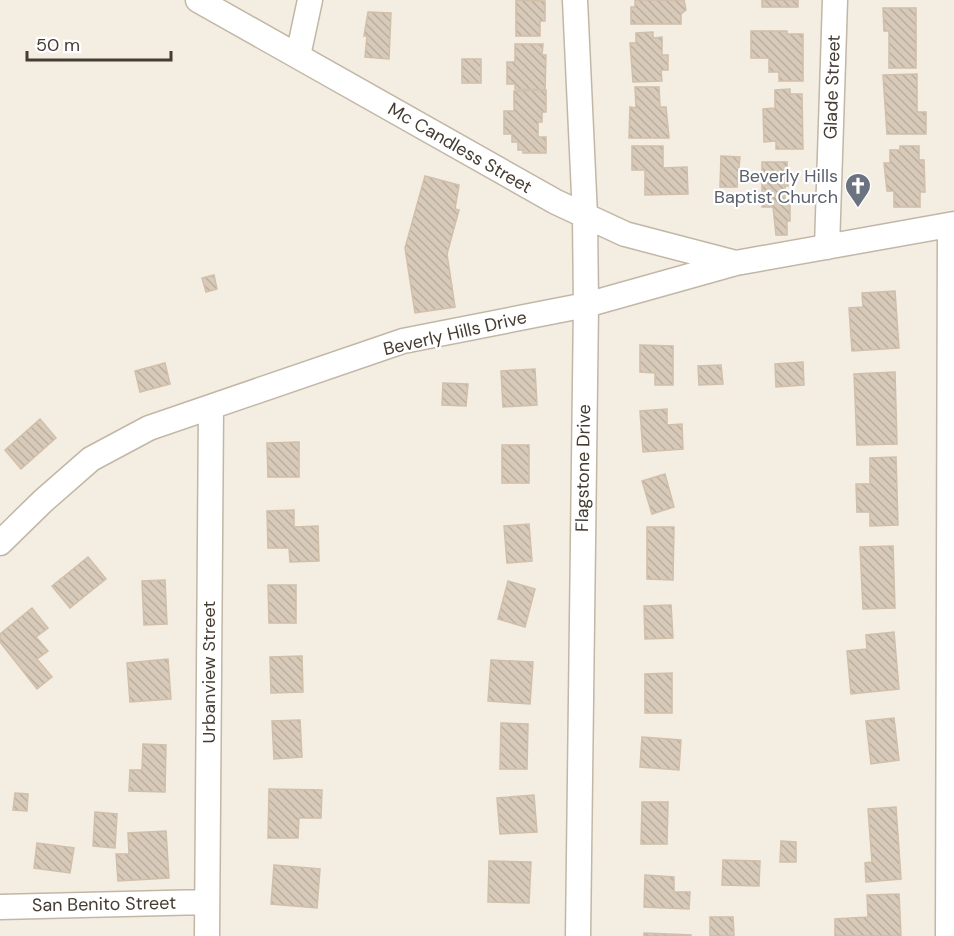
<svg xmlns="http://www.w3.org/2000/svg" width="954" height="936" font-family="'DM Sans',sans-serif">
<defs>
<pattern id="building-back-hatch" width="6" height="6" patternUnits="userSpaceOnUse" patternTransform="scale(1.5)"><rect width="6" height="6" fill="#d8cab9"/><path d="M-1 5l2 2M0 0l6 6M5-1l2 2" fill="none" stroke="#bbaea0"/></pattern>
</defs>
<rect width="100%" height="100%" fill="#f3ede2"/>
<path fill="url(#building-back-hatch)" stroke="#d1bfa9" stroke-width="1.5" d="M516 0 545 1V21H540V36H516Z
M635 0H684L686 10 681 14V24H631V7H635Z
M762 0H798V7H762Z
M883 8H916V68H889V31H884Z
M368 12 391 13 389 59 365 57 367 36H364Z
M751 31H787V34H803V81H779V72H769V58H751Z
M653 32V38L662 37V55H668V70H661L662 81 633 82 630 43H636V33Z
M515 44H543L542 55H546L545 90 515 89V84H507V62H515Z
M462 59H481V83H462Z
M917 74V112H926V134H887L883 75Z
M635 87H659L660 107H666L669 138H629L630 107 636 108Z
M790 89V94H802L803 149H776V141L764 142 763 109 775 108V90Z
M546 90V112H542V122H538V137H546V153H523V150H518V142H512V134H504V111H514V91Z
M632 146H663V168L687 167 688 194 645 195V170H632Z
M900 146H919V160H924L925 192H920V207H894V191H887L884 163H890V150H900Z
M721 156 740 157 737 187H720Z
M762 162H787L788 186H785V199H790V221H787V235H776L773 207H762Z
M425 176 459 185 455 209 459 210 447 254 455 307 415 313 405 248Z
M214 275 217 289 206 292 202 278Z
M895 291 899 348 852 351 849 308 863 307 862 293Z
M640 345 673 346V385H655V373L640 372Z
M803 362 804 385 776 387 775 364Z
M165 363 170 384 140 392 135 371Z
M721 365 723 384 699 385 698 366Z
M535 369 537 405 503 407 501 371Z
M895 372 897 444 857 445 854 374Z
M443 383 468 384 466 406 442 405Z
M667 409V425L682 424 683 449 643 452 640 411Z
M40 419 56 438 21 469 5 450Z
M299 442V477H268L267 443Z
M502 445H529V483H502Z
M896 457 898 525 870 526V512H857L856 484H870V458Z
M665 474 674 507 652 514 642 481Z
M294 510V527L318 526 319 561 290 562 289 548H268L267 511Z
M529 524 532 561 507 563 504 526Z
M647 527H674L673 580 647 579Z
M893 546 895 608 863 609 860 547Z
M88 557 106 579 70 608 52 586Z
M165 580 167 624 144 625 142 581Z
M508 581 535 589 525 627 498 619Z
M268 585H296V623H269Z
M671 605 673 638 645 639 644 606Z
M32 608 48 628 36 637 48 651 37 659 52 677 37 689 0 642V634Z
M894 632 899 689 851 694 847 651 867 649 866 635Z
M302 656 303 692 271 693 270 657Z
M168 659 171 699 130 702 127 663Z
M491 660 533 662 530 704 488 701Z
M672 673V713H645V674Z
M894 718 899 760 871 764 866 721Z
M300 720 302 757 274 759 272 721Z
M501 723 528 724 527 769H500Z
M642 737 681 740 679 770 640 767Z
M143 744 166 745 165 792 129 791 130 770H142Z
M269 789 322 790 321 818H299L298 838H268Z
M15 793 28 794 27 811 13 810Z
M534 795 537 832 500 834 497 798Z
M642 802H668L667 844H641Z
M896 807 901 879 866 882 865 863 872 862 868 809Z
M95 812 117 814 115 848 93 846Z
M166 831 169 878 118 881 116 854H129L128 833Z
M781 841 796 842V862H780Z
M37 843 74 848 70 873 34 868Z
M723 860 760 861 759 886 722 885Z
M489 861 531 862 529 903 488 902Z
M274 865 320 869 317 908 271 904Z
M645 875 674 877V892H690L689 909 644 907Z
M899 894 901 936H835V919L868 917 867 895Z
M710 917H733L734 936H710Z
M644 933 691 935V936H644Z"/>
<g fill="none" stroke-linecap="round" stroke-linejoin="round">
<defs>
<path id="minor" d="M198 0 556 202 625 234 736 263
M575 0 585 216 586 305 578 936
M298 56 310 0
M827 247 835 0
M0 543 43 501 91 459 149 428 403 341 586 305 736 263 954 224
M0 907 207 902
M207 936 211 407
M948 936 950 225"/>
</defs>
<use href="#minor" stroke="#c2b7a6" stroke-width="27"/>
<use href="#minor" stroke="#fff" stroke-width="24"/>
</g>
<defs>
<symbol id="church-pin" viewBox="-11 -11 22 30"><path d="M0 17L-7.5 6A9.5 9.5 0 1 1 7.5 6Z" fill="#6b7280" stroke="#fff"/><path d="M-1.2-6h2.4v3.5h3.3v2.4h-3.3V6h-2.4V-.1h-3.3v-2.4h3.3Z" fill="#fff"/></symbol>
</defs>
<g fill-rule="evenodd">
<use href="#church-pin" x="843" y="171" width="30" height="40"/>
</g>
<g text-anchor="middle" dominant-baseline="central" stroke-width="4.5" stroke-linejoin="round" paint-order="stroke">
<g font-size="18" fill="#453c32" stroke="#fff">
<text transform="translate(832 87) rotate(-88)">Glade Street</text>
<text transform="translate(460 148) rotate(30)">Mc Candless Street</text>
<text transform="translate(455 333) rotate(-13)">Beverly Hills Drive</text>
<text transform="translate(583 468) rotate(-89)">Flagstone Drive</text>
<text transform="translate(209 672) rotate(-90)">Urbanview Street</text>
<text transform="translate(104 904) rotate(-1)">San Benito Street</text>
</g>
<g font-size="18" fill="#5b616d" stroke="#fff" text-anchor="end">
<text x="838" y="176">Beverly Hills<tspan x="838" dy="21">Baptist Church</tspan></text>
</g>
</g>
<path d="M27 51v9h144v-9" fill="none" stroke="#453c32" stroke-width="3"/>
<text x="36" y="51" font-size="18" fill="#453c32" stroke="#ffffff" stroke-width="4.5" paint-order="stroke">50 m</text>
</svg>
